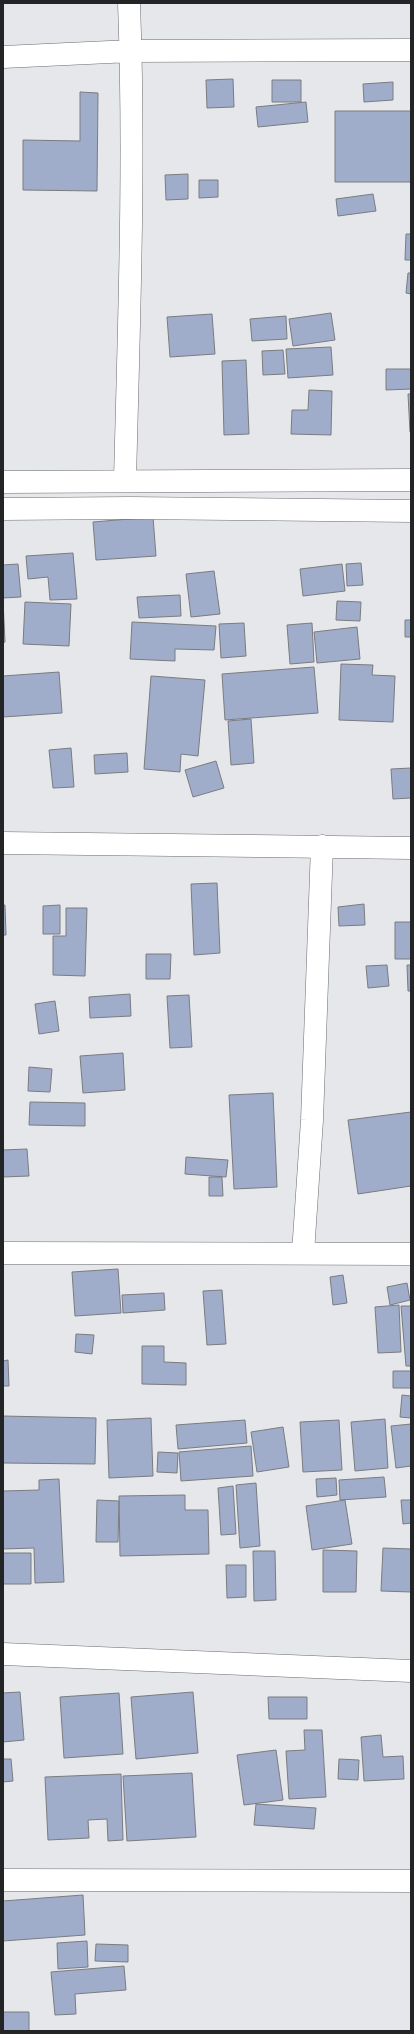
<svg xmlns="http://www.w3.org/2000/svg" width="414" height="2034" font-family="'Sofia Sans Condensed',sans-serif">
<rect width="100%" height="100%" fill="#e5e7eb"/>
<path fill="#9fadcb" stroke="#7a7c80" d="M233 79 234 107 207 108 206 80Z
M272 80H301V102H272Z
M393 82V100L364 102 363 84Z
M80 92 98 93 97 191 23 190V140L80 141Z
M306 102 308 122 258 127 256 107Z
M335 111H411V182H335Z
M188 174V199L166 200 165 175Z
M199 180H218V197L199 198Z
M373 194 376 211 338 216 336 199Z
M406 234H411V260H405Z
M408 273H411V294L406 293Z
M331 313 335 340 293 346 289 319Z
M212 314 215 354 170 357 167 317Z
M286 316 287 339 252 341 250 319Z
M331 347 333 375 288 378 286 349Z
M283 350 285 374 263 375 262 351Z
M246 360 249 434 224 435 222 361Z
M386 369H411V389L386 390Z
M309 390 332 391 331 435 291 434 292 410H308Z
M408 394H411V432H410Z
M153 517 156 556 96 560 93 522Z
M73 553 77 599 50 600 48 577 28 579 26 556Z
M361 563 363 585 347 586 346 564Z
M18 564 21 597 3 598V565Z
M342 564 345 591 303 596 300 569Z
M214 571 220 614 191 617 186 574Z
M180 595 181 616 139 618 137 597Z
M3 601 5 642 3 643Z
M337 601 361 602 360 621 336 620Z
M25 602 71 604 69 646 23 644Z
M405 620H411V637H405Z
M132 622 216 626 214 650 175 649V661L130 659Z
M244 623 246 656 221 658 219 624Z
M312 623 314 662 290 664 287 625Z
M357 627 360 659 317 663 314 632Z
M341 664 373 665 372 675 395 676 393 722 339 720Z
M314 667 318 713 225 720 222 674Z
M59 672 62 713 3 717V676Z
M151 676 205 680 198 756 181 754 180 772 144 769Z
M251 719 254 763 231 765 228 721Z
M71 748 74 787 53 788 49 750Z
M127 753 128 772 95 774 94 755Z
M216 761 224 788 193 797 185 770Z
M411 768V798L393 799 391 769Z
M217 883 220 953 194 955 191 884Z
M364 904 365 925 339 926 338 907Z
M3 905H5L6 935H3Z
M60 905V934H43V906Z
M66 908H87L85 976 53 975V936H66Z
M395 922H411V959H395Z
M146 954H171L170 979H146Z
M387 965 389 986 368 988 366 966Z
M407 965H411V991H408Z
M130 994 131 1016 90 1018 89 997Z
M189 995 192 1047 170 1048 167 996Z
M55 1001 59 1031 39 1034 35 1004Z
M123 1053 125 1090 83 1093 80 1056Z
M29 1067 52 1069 50 1092 28 1091Z
M273 1093 277 1187 234 1189 229 1095Z
M30 1102 85 1103V1126L29 1125Z
M411 1112V1186L358 1194 348 1120Z
M27 1149 29 1176 3 1177V1150Z
M186 1157 228 1160 226 1177 185 1174Z
M209 1177H222L223 1196H209Z
M118 1269 121 1313 75 1316 72 1272Z
M343 1275 347 1303 333 1305 330 1277Z
M407 1283 410 1300 390 1305 387 1287Z
M222 1290 226 1344 207 1345 203 1291Z
M164 1293 165 1310 123 1313 122 1295Z
M399 1305 401 1352 378 1353 375 1307Z
M401 1306H411V1366H406Z
M76 1334 94 1335 92 1354 75 1352Z
M142 1346H164V1362L186 1363V1385L142 1384Z
M8 1360 9 1386H3V1361Z
M393 1371H411V1388H393Z
M402 1395 411 1396V1418L400 1417Z
M3 1416 96 1418 95 1464 3 1463Z
M151 1418 153 1476 109 1478 107 1420Z
M385 1419 388 1468 355 1471 351 1422Z
M245 1420 247 1443 178 1449 176 1425Z
M339 1420 342 1470 303 1472 300 1422Z
M411 1424V1466L396 1468 391 1426Z
M283 1427 289 1467 257 1472 251 1432Z
M251 1446 253 1476 181 1481 179 1452Z
M158 1452 178 1453 177 1473 157 1472Z
M384 1477 386 1497 340 1500 339 1480Z
M336 1478 337 1495 317 1497 316 1479Z
M59 1479 64 1582 35 1583 34 1548 3 1549V1491L39 1490V1480Z
M256 1483 260 1546 240 1548 236 1485Z
M233 1486 236 1534 221 1535 218 1488Z
M185 1495V1510H208L209 1554 120 1556 119 1496Z
M97 1500 119 1501 118 1542H96Z
M345 1500 352 1544 312 1550 306 1506Z
M401 1500H411V1523L403 1524Z
M383 1548 411 1549V1592L381 1591Z
M323 1550 357 1551 356 1592H323Z
M253 1551H275L276 1600 254 1601Z
M3 1553H31V1584H3Z
M226 1565H246V1597L227 1598Z
M20 1692 24 1740 3 1742V1693Z
M193 1692 198 1753 136 1759 131 1697Z
M119 1693 123 1754 64 1758 60 1697Z
M268 1697H307V1719H269Z
M304 1730H322L326 1797 289 1799 286 1751 305 1750Z
M381 1735 383 1757 403 1756 404 1779 364 1781 361 1737Z
M276 1750 283 1800 244 1805 237 1755Z
M3 1759H11L13 1781 3 1782Z
M339 1759 359 1760 358 1780 338 1779Z
M192 1773 196 1837 127 1841 123 1776Z
M121 1774 123 1840 108 1841 107 1819 88 1820 89 1838 48 1840 45 1777Z
M256 1804 316 1808 314 1829 254 1825Z
M83 1895 85 1935 3 1941V1901Z
M87 1941 88 1967 58 1969 57 1943Z
M96 1944 128 1945V1962L95 1961Z
M124 1966 126 1990 75 1994 76 2014 55 2015 51 1972Z
M3 2012H29V2031H3Z"/>
<g fill="none" stroke-linecap="round" stroke-linejoin="round">
<defs>
<path id="minor" d="M3 57 131 51 411 50
M125 480C129 321 135 162 129 3
M3 843 411 848
M3 1253 411 1254
M303 1253 312 1120 322 846
M3 1654 411 1671
M3 1880 411 1881"/>
<path id="tertiary" d="M3 482 411 480
M3 509 130 508 411 511"/>
</defs>
<use href="#minor" stroke="#6b6c70" stroke-width="23"/>
<use href="#tertiary" stroke="#6b6c70" stroke-width="23"/>
<use href="#minor" stroke="#fff" stroke-width="22"/>
<use href="#tertiary" stroke="#fff" stroke-width="22"/>
</g>
<rect width="414" height="2034" fill="none" stroke="#232425" stroke-width="8"/>
</svg>
